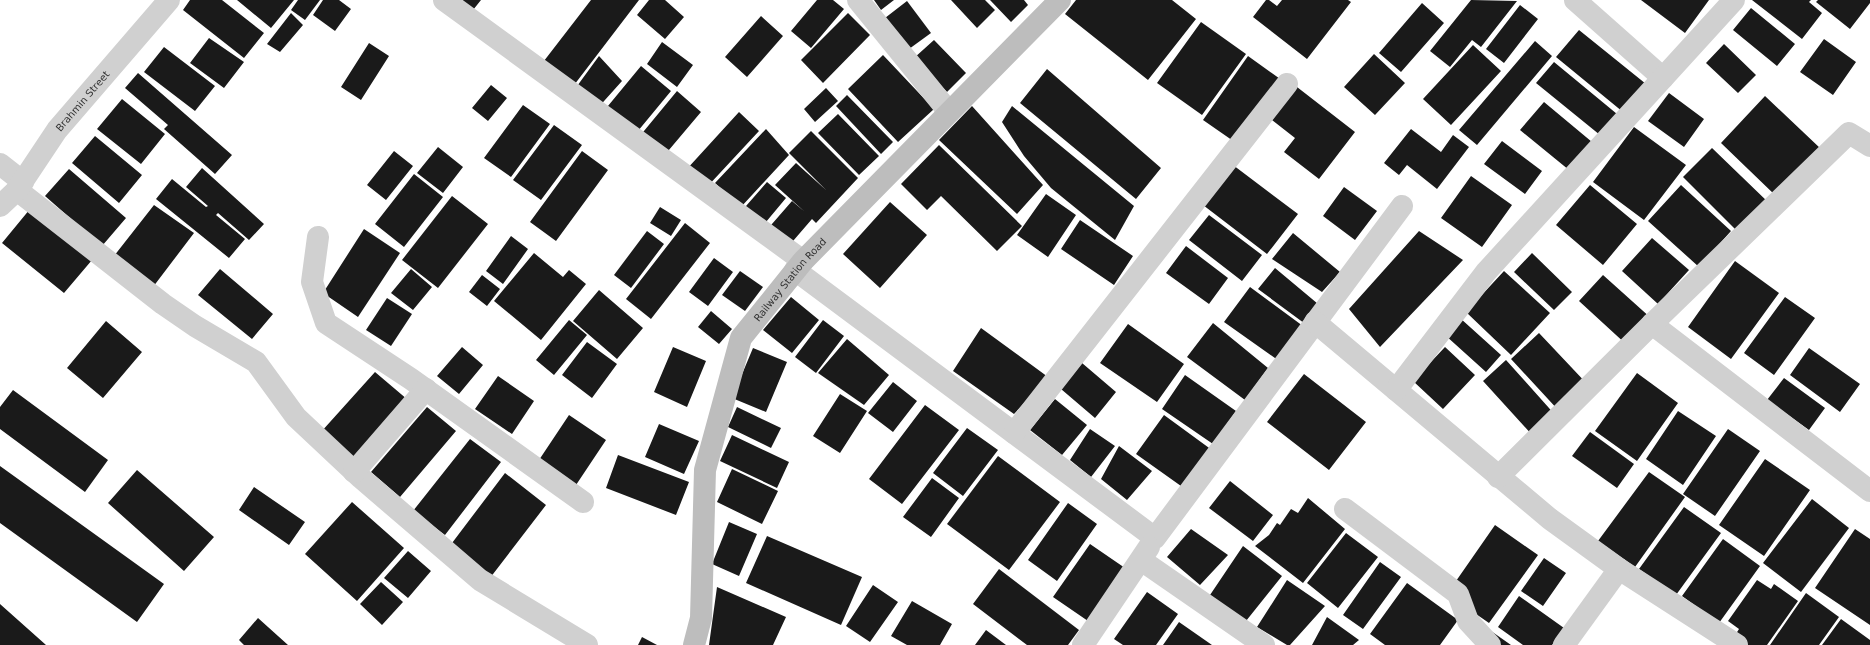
<svg xmlns="http://www.w3.org/2000/svg" width="1870" height="645" font-family="'DejaVu Sans',sans-serif">
<rect width="100%" height="100%" fill="#fff"/>
<path fill="#1a1a1a" d="M190 0H222L264 33 244 58 183 10Z
M237 0H294L271 28Z
M298 0H320L305 20 291 10Z
M323 0H339L351 9 335 31 313 15Z
M450 0H481L469 15Z
M591 0H639L568 93 537 70Z
M649 0H665L684 17 665 39 637 15Z
M817 0H833L844 9 811 48 791 31Z
M874 0H894L881 10Z
M951 0H985L995 10 977 28Z
M990 0H1024L1028 5 1011 22Z
M1076 0H1172L1196 19 1148 80 1065 14Z
M1266 0H1269L1277 6 1282 0H1348L1351 2 1307 59 1253 17Z
M1471 0 1517 1 1481 47 1472 40 1450 67 1430 51Z
M1641 0H1709L1685 33Z
M1752 0H1811L1809 2 1822 13 1802 39Z
M1818 0H1870V3L1850 29 1816 2Z
M907 1 931 33 909 49 885 18Z
M1422 3 1444 23 1401 72 1379 53Z
M1520 5 1538 19 1504 63 1486 49Z
M1751 8 1795 44 1777 66 1733 30Z
M291 13 303 25 280 52 267 44Z
M848 13 870 35 823 83 801 60Z
M761 16 783 36 747 77 725 57Z
M1201 22 1246 54 1202 115 1157 83Z
M1579 30 1646 84 1623 112 1556 57Z
M209 38 244 62 224 88 190 63Z
M1824 39 1856 62 1833 95 1800 72Z
M934 40 966 73 947 92 914 58Z
M1535 41 1552 56 1477 145 1459 130Z
M662 42 693 65 677 87 647 64Z
M369 43 389 56 361 100 341 87Z
M1724 44 1756 75 1738 93 1706 63Z
M1473 45 1501 71 1451 125 1423 99Z
M164 47 215 86 195 111 144 72Z
M1374 54 1405 83 1375 115 1344 87Z
M883 55 934 109 898 142 848 89Z
M599 56 622 81 596 110 572 93Z
M1248 56 1283 81 1239 145 1203 120Z
M1554 62 1617 114 1600 135 1536 83Z
M641 66 671 91 633 137 603 112Z
M1047 69 1161 168 1136 199 1020 103Z
M138 73 232 155 215 174 164 129 168 125 125 88Z
M491 85 507 98 488 121 472 108Z
M1297 87 1355 132 1319 179 1284 152 1295 138 1272 120Z
M826 88 838 101 815 122 804 109Z
M677 91 701 112 663 157 639 137Z
M1669 93 1704 119 1684 147 1648 121Z
M847 95 893 142 881 154 836 106Z
M1765 96 1821 149 1776 196 1721 143Z
M122 99 165 134 141 164 97 129Z
M1544 102 1592 142 1569 170 1520 130Z
M523 105 550 124 511 177 484 158Z
M972 106 1043 185 1017 214 939 140Z
M1012 106 1134 206 1115 240 1051 188 1024 156 1002 122Z
M739 112 759 131 706 188 686 170Z
M838 114 879 156 859 175 818 133Z
M554 125 582 145 541 200 513 180Z
M1634 127 1686 165 1644 220 1593 182Z
M766 129 789 155 741 207 715 183Z
M1411 129 1441 152 1453 135 1469 147 1437 189 1407 165 1399 175 1384 163Z
M811 131 858 178 816 223 812 219 787 248 765 232 792 201 805 212 775 185 796 163 826 190 789 153Z
M95 136 142 175 119 203 72 163Z
M1502 141 1542 171 1525 194 1484 164Z
M939 145 1022 226 997 251 941 196 927 210 901 184Z
M438 147 463 167 443 193 417 173Z
M1712 148 1770 204 1740 234 1683 177Z
M394 151 413 166 386 200 367 185Z
M582 151 608 170 556 241 530 222Z
M1233 165 1298 214 1267 254 1203 205Z
M202 168 264 224 249 240 218 213 216 215 245 239 229 258 156 199 172 179 206 207 208 206 186 187Z
M69 169 126 218 102 246 45 196Z
M414 174 443 197 404 247 375 224Z
M1471 176 1512 205 1482 247 1441 218Z
M767 182 786 198 761 228 739 214Z
M1590 185 1637 224 1603 265 1556 225Z
M1681 185 1731 231 1699 267 1648 221Z
M1344 187 1377 211 1355 240 1323 216Z
M1046 194 1076 215 1048 257 1017 235Z
M452 196 488 224 438 288 402 260Z
M890 202 927 235 880 288 843 254Z
M154 205 194 233 153 287 114 256Z
M660 207 681 220 671 236 650 223Z
M30 209 92 260 64 293 2 243Z
M1209 215 1262 255 1242 281 1189 240Z
M1080 220 1133 256 1114 285 1061 249Z
M685 223 710 243 651 319 626 299Z
M364 229 400 253 358 317 323 293Z
M647 231 664 244 631 288 614 275Z
M1419 231 1463 260 1380 347 1349 309Z
M1293 233 1340 272 1322 292 1272 259Z
M511 236 528 249 503 284 486 271Z
M1652 238 1689 270 1658 304 1622 271Z
M1186 246 1228 278 1209 304 1166 273Z
M534 253 563 277 569 270 586 284 541 340 494 301Z
M1532 253 1572 292 1554 310 1514 272Z
M714 258 733 272 708 306 689 292Z
M1735 261 1779 293 1731 359 1688 327Z
M1275 268 1324 309 1308 326 1258 289Z
M220 269 273 314 252 339 198 295Z
M411 269 432 287 413 310 391 293Z
M740 271 763 287 745 311 722 295Z
M1504 271 1550 313 1511 355 1466 312Z
M482 275 500 289 487 306 469 292Z
M1603 275 1652 319 1628 346 1579 301Z
M1250 287 1307 329 1282 363 1224 322Z
M599 290 643 328 617 359 573 321Z
M791 297 819 320 792 353 763 330Z
M1785 297 1815 318 1774 375 1744 353Z
M387 298 412 314 391 346 366 330Z
M711 311 732 329 719 344 698 327Z
M1460 318 1501 355 1486 372 1445 335Z
M569 320 587 335 554 375 536 360Z
M823 320 844 336 816 373 795 357Z
M106 321 142 352 103 398 67 368Z
M1213 323 1268 368 1245 400 1187 357Z
M1128 324 1184 364 1157 402 1100 363Z
M981 328 1048 377 1014 414 953 371Z
M1539 333 1589 386 1560 412 1511 359Z
M847 339 889 375 864 405 818 373Z
M587 342 617 364 592 398 562 375Z
M462 347 483 365 459 394 437 376Z
M673 347 706 361 687 407 654 392Z
M1445 347 1475 375 1443 409 1413 381Z
M753 348 787 362 766 412 732 398Z
M1809 348 1860 384 1840 412 1790 375Z
M1506 360 1557 417 1534 437 1483 381Z
M1082 363 1116 392 1095 418 1061 389Z
M375 372 408 400 354 461 321 432Z
M1637 373 1678 403 1637 461 1595 431Z
M1304 374 1366 422 1329 470 1267 422Z
M1185 375 1236 411 1213 444 1162 409Z
M498 376 534 401 512 434 475 409Z
M1784 378 1825 408 1809 430 1767 400Z
M893 382 917 401 893 432 868 413Z
M13 390 108 460 85 492 0 429V407Z
M840 394 867 411 840 453 813 436Z
M1055 399 1087 425 1062 455 1030 430Z
M925 405 959 430 902 504 869 479Z
M427 407 456 431 400 497 371 472Z
M737 407 781 428 771 448 728 427Z
M1678 411 1716 436 1683 485 1646 459Z
M569 415 606 440 576 485 539 460Z
M1164 415 1216 453 1188 491 1136 454Z
M659 424 699 441 684 474 645 457Z
M967 428 998 450 963 496 933 473Z
M1090 429 1115 446 1091 477 1070 460Z
M1728 429 1760 451 1715 516 1683 494Z
M1590 432 1634 464 1617 488 1572 456Z
M732 435 789 462 777 488 720 461Z
M470 439 501 462 445 535 413 511Z
M1119 446 1152 471 1127 500 1101 479Z
M618 455 689 482 676 515 606 488Z
M998 456 1060 502 1009 570 947 524Z
M1765 459 1810 490 1764 556 1719 525Z
M0 466 164 584 137 622 0 523Z
M732 469 778 491 762 524 717 502Z
M137 470 214 537 184 571 108 503Z
M1649 472 1685 497 1635 567 1598 541Z
M505 473 546 505 490 578 449 547Z
M932 478 959 498 931 537 903 517Z
M1230 481 1273 515 1253 541 1209 508Z
M254 487 305 522 289 545 239 510Z
M1308 498 1345 529 1303 583 1255 546 1269 535 1277 523 1280 525 1291 509 1298 513Z
M1812 499 1849 528 1801 592 1763 563Z
M352 502 404 548 357 601 305 554Z
M1068 503 1097 524 1057 581 1028 560Z
M1684 507 1721 533 1676 595 1639 569Z
M729 522 757 534 739 576 712 564Z
M1495 525 1538 555 1489 623 1447 594Z
M1191 529 1228 555 1200 585 1167 557Z
M1855 529 1870 539V625L1815 588Z
M1346 533 1378 557 1338 608 1307 583Z
M767 536 862 577 841 625 746 583Z
M1723 539 1760 566 1719 623 1682 596Z
M1090 544 1125 568 1088 621 1053 597Z
M1243 546 1282 576 1246 621 1210 595Z
M408 551 431 571 408 598 384 578Z
M1544 558 1566 573 1543 606 1521 591Z
M1380 562 1401 577 1363 629 1343 615Z
M999 569 1079 630 1068 645H1027L973 604Z
M1287 580 1325 606 1290 645H1287L1257 627Z
M1757 580 1771 589 1774 584 1798 601 1767 645H1739L1732 640 1739 629 1728 621Z
M381 582 403 602 382 625 360 604Z
M1407 583 1458 620 1440 645H1385L1370 634Z
M873 585 898 602 870 642 846 626Z
M717 587 786 617 773 645H709Z
M1147 592 1178 614 1156 645H1123L1114 639Z
M1806 593 1839 617 1819 645H1770Z
M1519 596 1564 628 1552 645H1523L1498 627Z
M912 601 952 624 940 645H907L891 636Z
M0 604 46 645H0Z
M1327 617 1359 640 1353 645H1312Z
M258 618 288 645H244L239 640Z
M1841 619 1870 640V645H1822Z
M1179 622 1212 645H1163Z
M986 630 1006 645H975Z
M1491 631 1511 645H1481Z
M642 637 657 645H638Z"/>
<g fill="none" stroke-linecap="round" stroke-linejoin="round">
<g stroke="#d0d0d0" stroke-width="22">
<path d="M444 0 803 261"/>
<path d="M858 0 949 112"/>
<path d="M1575 0 1663 78"/>
<path d="M0 164 23 182"/>
<path d="M17 190 163 304 195 326 256 362 296 417 361 478 480 580 587 645"/>
<path id="s1" d="M0 206 17 190 57 130 169 0"/>
<path d="M318 237 312 282 326 323 411 379 583 502"/>
<path d="M795 270 1155 538 1402 206"/>
<path d="M1315 322 1550 519 1619 569 1737 645"/>
<path d="M1652 324 1870 491"/>
<path d="M1396 390 1486 272 1734 0"/>
<path d="M1014 433 1287 84"/>
<path d="M354 472 426 389"/>
<path d="M1498 477 1652 324 1849 133 1870 146"/>
<path d="M1345 509 1458 594 1468 621 1490 645"/>
<path d="M1141 560 1264 645"/>
<path d="M1083 645 1149 547"/>
<path d="M1564 645 1619 569"/>
</g>
<path stroke="#bdbdbd" stroke-width="22" id="s2" d="M694 645 701 618 705 470 741 338 803 261 1060 0"/>
</g>
<g text-anchor="middle" dominant-baseline="central" stroke-width="4" stroke-linejoin="round" paint-order="stroke">
<g font-size="10" fill="#333" stroke="#fff">
<text stroke="none"><textPath href="#s1" startOffset="134">Brahmin Street</textPath></text>
<text stroke="none"><textPath href="#s2" startOffset="389">Railway Station Road</textPath></text>
</g>
</g>
</svg>
